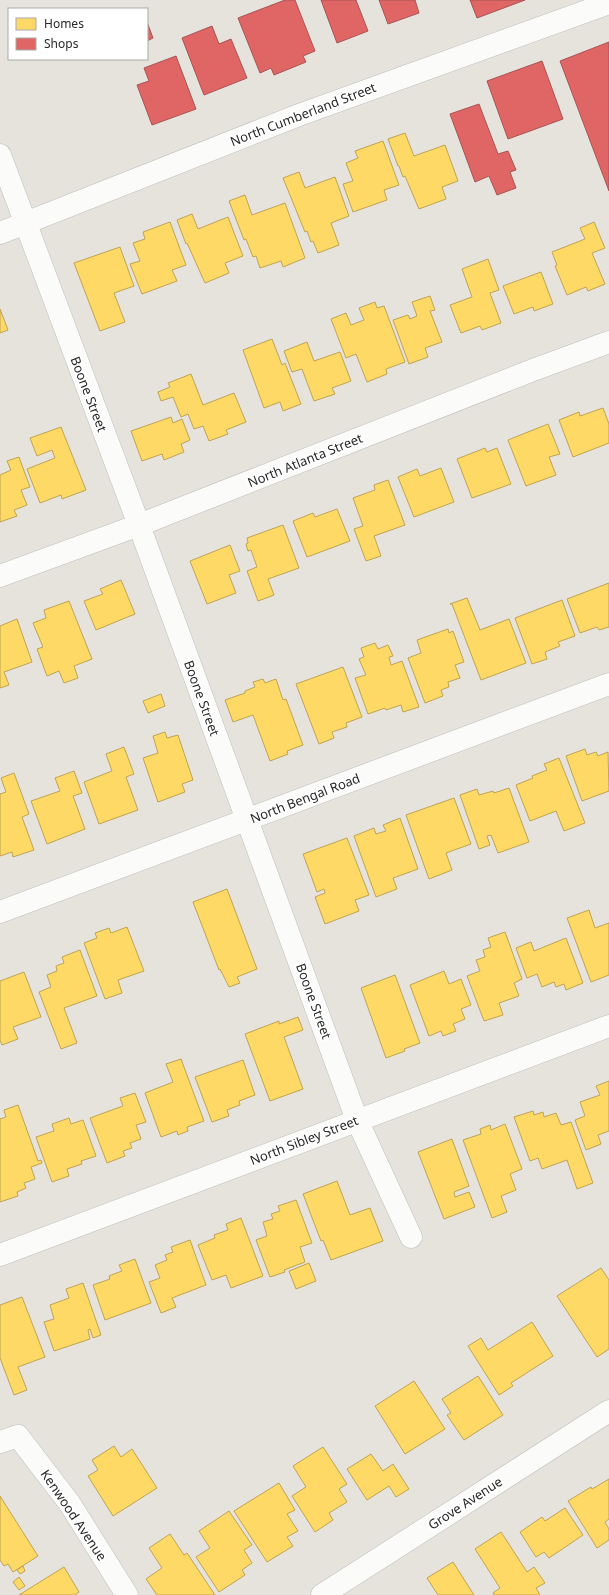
<svg xmlns="http://www.w3.org/2000/svg" width="609" height="1595" font-family="'Noto Sans',sans-serif">
<rect width="100%" height="100%" fill="#e6e2dc"/>
<path fill="#ffd966" stroke="#bea453" d="M405 133 414 156 445 145 458 181 442 187 446 199 419 209 405 176 403 177 399 166H398L388 139Z
M383 141 399 185 384 190 387 200 353 212 343 184 353 181 346 163 358 158 355 151Z
M299 172 305 188 335 177 349 216 331 223 339 245 318 253 313 241 311 242 307 231 305 232 283 178Z
M245 195 252 215 285 203 305 258 283 267 281 261 260 268 256 256 253 257 246 239 244 240 229 201Z
M192 214 198 229 228 217 243 256 225 263 229 273 205 283 187 243 186 244 177 220Z
M170 222 186 265 172 270 177 281 142 294 130 264 140 261 133 243 145 239 143 232Z
M594 222 605 248 592 253 605 284 588 291 586 287 567 295 555 266 557 265 552 252 585 239 580 228Z
M120 247 134 286 114 293 125 322 100 331 74 263Z
M488 259 499 290 490 293 501 323 482 330 480 326 461 333 450 305 472 297 462 269Z
M541 272 553 304 534 311 533 307 514 314 503 286Z
M430 296 435 310 430 311 442 342 425 348 428 357 409 364 393 320 408 315 410 319 417 316 412 302Z
M375 302 377 308 384 306 405 362 386 369 387 374 367 382 356 354 346 358 331 319 346 313 351 325 364 320 359 308Z
M0 309 8 330 0 333Z
M272 339 282 365 285 363 301 404 283 411 280 402 264 408 243 350Z
M307 342 314 361 340 352 351 381 332 388 335 394 314 401 302 369 292 372 284 351Z
M191 374 203 405 234 393 246 422 226 430 228 434 209 441 203 426 194 429 188 414 181 417 173 397 161 401 158 392 170 387 168 383Z
M603 408 609 424V443L573 457 559 420 579 412 580 416Z
M171 417 173 423 182 419 190 440 181 444 184 452 164 460 162 454 142 461 131 431Z
M548 424 560 454 549 457 556 475 526 486 508 440Z
M61 427 86 490 62 499 61 495 40 503 27 469 55 458 52 450 37 456 30 438Z
M485 448 487 452 497 448 511 484 472 498 457 459Z
M19 457 30 487 21 490 27 505 14 510 17 516 0 522V475L11 470 7 461Z
M441 468 454 502 414 517 398 477 417 469 420 476Z
M388 480 405 525 374 536 381 556 366 561 354 529 363 526 353 498 375 490 374 485Z
M337 509 350 541 307 557 293 521 313 513 315 517Z
M283 525 299 568 268 579 274 595 258 601 247 571 257 567 251 550 248 551 246 544 248 543 247 538Z
M230 545 240 571 229 575 236 593 207 604 190 561Z
M121 580 135 614 96 630 84 601 103 594 100 589Z
M609 583V627L599 630 597 627 580 633 567 599Z
M467 598 480 630 509 619 526 663 481 680 452 604H450Z
M562 600 575 636 558 642 560 646 545 652 547 659 532 664 515 618Z
M69 601 92 659 74 666 78 678 64 683 59 671 47 676 37 649 43 647 33 623 46 618 44 610Z
M17 619 32 662 4 672 9 685 0 688V626Z
M448 629 449 633 453 631 464 662 455 665 460 678 448 682 449 687 441 690 443 696 425 703 408 658 421 653 417 640Z
M375 643 378 649 388 645 393 656 389 657 391 665 402 661 419 707 403 712 401 705 386 710 385 708 368 714 355 678 366 675 359 659 364 657 361 648Z
M343 667 362 717 346 723 347 727 332 732 334 738 319 744 296 684Z
M263 679 265 683 276 679 283 700 286 699 303 745 287 751 288 754 270 761 253 715 233 722 225 700 245 693V691L255 687 253 682Z
M161 694 165 706 148 713 143 701Z
M165 732 167 738 178 735 193 780 182 784 185 792 158 802 143 758 158 753 153 736Z
M124 747 134 774 126 777 138 810 99 824 84 782 112 771 106 754Z
M585 749 587 755 596 752 598 756 608 752 609 791 582 801 566 756Z
M559 758 585 823 564 831 556 811 530 821 516 785 533 778 532 776 547 770 544 764Z
M74 771 82 793 73 796 85 829 47 844 31 801 60 791 55 778Z
M14 773 29 814 22 817 34 850 13 857 12 852 0 856V794L6 792 1 778Z
M509 788 529 842 498 853 491 835 487 836 490 845 479 849 460 795 477 789 479 795 493 791 494 793Z
M454 798 471 844 446 853 452 870 429 879 406 815Z
M400 818 418 869 393 878 397 889 376 897 354 836 374 828 376 834 386 831 383 825Z
M347 838 369 895 355 900 359 911 325 924 315 897 325 893 324 889 317 892 303 854Z
M227 889 257 969 237 977 240 983 229 987 220 969 219 970 193 902Z
M589 910 595 928 609 923V975L591 982 567 918Z
M127 927 144 971 118 980 122 993 105 999 84 943 97 938 95 933 109 928 111 933Z
M505 932 522 979 514 983 519 996 499 1003 503 1015 484 1021 467 976 480 971 476 960 485 957 483 950 491 947 488 938Z
M566 938 583 983 566 990 564 984 556 987 554 982 542 987 537 974 527 978 516 948 531 942 534 951Z
M80 950 97 996 64 1008 77 1043 61 1049 39 992 51 987 47 975 57 971 56 966 64 963 62 957Z
M444 971 449 984 461 979 471 1005 461 1009 465 1019 453 1024 456 1031 443 1036 441 1031 429 1036 410 985Z
M24 972 41 1017 13 1027 18 1039 2 1045 0 1040V981Z
M395 975 420 1043 404 1049 405 1051 386 1058 361 988Z
M298 1017 303 1030 284 1037 303 1089 270 1101 245 1034 279 1021V1024Z
M181 1059 204 1121 187 1127 188 1131 178 1135 177 1131 161 1137 145 1093 173 1082 166 1064Z
M243 1060 255 1095 239 1101 240 1105 227 1110 229 1116 212 1122 195 1077Z
M609 1081V1131L598 1135 601 1144 586 1150 575 1120 585 1116 580 1102 600 1095 596 1086Z
M135 1093 146 1122 136 1125 141 1139 130 1143 132 1148 123 1151 125 1156 107 1163 90 1118 123 1106 120 1098Z
M18 1105 38 1161 41 1160 42 1163 31 1167 35 1179 24 1183 26 1188 17 1192 18 1196 0 1202V1119L6 1117 4 1110Z
M533 1111 534 1115 543 1112 544 1117 556 1113 561 1125 571 1122 593 1183 577 1189 567 1160 542 1169 538 1158 530 1161 514 1117Z
M69 1118 71 1124 83 1120 96 1156 81 1161 82 1164 67 1169 69 1176 52 1182 36 1137 54 1131 52 1124Z
M505 1124 522 1169 510 1174 516 1190 501 1196 507 1212 492 1218 463 1140 481 1134 480 1129 490 1125 491 1130Z
M452 1139 469 1186 454 1192 455 1197 469 1192 475 1207 444 1219 418 1152Z
M337 1181 350 1215 370 1208 383 1241 331 1260 323 1240 321 1241 303 1194Z
M296 1200 312 1243 300 1247 305 1262 284 1270 285 1272 270 1277 256 1240 267 1236 263 1222 273 1219 271 1214 280 1211 278 1206Z
M241 1218 263 1276 231 1288 226 1275 212 1280 198 1245 215 1238 214 1235 228 1230 226 1224Z
M190 1240 206 1285 172 1298 176 1307 161 1313 149 1282 160 1278 155 1265 167 1260 165 1255 173 1252 171 1247Z
M135 1259 151 1303 105 1320 93 1285 110 1279 109 1276 122 1271 119 1265Z
M309 1263 316 1281 296 1289 289 1271Z
M601 1268 609 1280V1349L597 1357 557 1296Z
M83 1283 101 1335 93 1338 90 1329 88 1330 90 1339 54 1351 44 1322 54 1319 50 1305 69 1298 66 1289Z
M22 1297 45 1357 18 1367 27 1390 14 1395 0 1358V1305Z
M532 1322 553 1356 511 1383 513 1386 499 1395 468 1346 481 1338 488 1350Z
M478 1376 503 1415 464 1440 447 1415 451 1413 442 1399Z
M414 1381 445 1429 405 1454 375 1406Z
M114 1446 121 1457 132 1449 157 1488 113 1516 88 1476 98 1470 92 1460Z
M323 1447 347 1484 339 1489 347 1502 329 1513 333 1520 315 1532 292 1496 306 1487 293 1466Z
M371 1454 383 1471 393 1464 409 1489 396 1497 389 1486 367 1500 347 1469Z
M609 1479V1519L605 1522 609 1529V1540L597 1548 568 1501 591 1487 592 1489Z
M279 1483 295 1510 287 1514 298 1531 287 1537 293 1546 267 1562 234 1511Z
M0 1496 38 1556 13 1572 8 1564 4 1566 0 1560Z
M565 1508 583 1535 549 1558 544 1552 536 1557 520 1532 542 1517 545 1521Z
M229 1511 252 1545 244 1550 252 1563 242 1570 245 1575 219 1592 196 1557 210 1548 199 1531Z
M501 1532 527 1572 534 1567 545 1583 536 1588 540 1595H494L493 1593 500 1588 475 1549Z
M170 1534 184 1555 187 1553 215 1595H157L146 1579 162 1568 149 1548Z
M453 1562 474 1595H438L427 1578Z
M23 1566 25 1571 20 1574 17 1570Z
M64 1567 79 1592 75 1595H19Z
M19 1577 25 1586 19 1590 13 1582Z"/>
<path fill="#e06666" stroke="#a85353" d="M285 0H295L315 51 303 56 306 62 274 75 271 68 260 73 238 18Z
M321 0H356L368 31 337 43Z
M379 0H415L419 13 388 24Z
M470 0H525L477 18Z
M147 22 153 38 147 41Z
M212 26 219 44 231 39 247 78 204 95 182 38Z
M609 42V191L560 61Z
M176 56 196 109 152 125 137 85 149 81 144 68Z
M542 61 563 119 508 139 487 81Z
M479 104 498 154 508 151 516 170 510 172 516 188 497 195 489 176 475 182 450 114Z"/>
<g fill="none" stroke-linecap="round" stroke-linejoin="round">
<defs>
<path id="street" d="M0 155 139 525 357 1120 411 1237
M0 233 299 115 609 3
M0 576 139 525 533 370 609 342
M0 912 609 684
M0 1255 609 1026
M0 1442 18 1436 70 1504 127 1595
M322 1595 609 1411"/>
</defs>
<use href="#street" stroke="#bfbebe" stroke-width="23"/>
<use href="#street" stroke="#fbfbfa" stroke-width="22"/>
</g>
<g text-anchor="middle" dominant-baseline="central" stroke-width="4" stroke-linejoin="round" paint-order="stroke">
<g font-size="13" fill="#272727" stroke="#fff">
<text transform="translate(303 114) rotate(-21)">North Cumberland Street</text>
<text transform="translate(89 394) rotate(69)">Boone Street</text>
<text transform="translate(305 460) rotate(-22)">North Atlanta Street</text>
<text transform="translate(202 698) rotate(70)">Boone Street</text>
<text transform="translate(305 798) rotate(-21)">North Bengal Road</text>
<text transform="translate(314 1001) rotate(70)">Boone Street</text>
<text transform="translate(304 1140) rotate(-21)">North Sibley Street</text>
<text transform="translate(465 1503) rotate(-33)">Grove Avenue</text>
<text transform="translate(74 1515) rotate(56)">Kenwood Avenue</text>
</g>
</g>
<rect x="8" y="8" width="140" height="52" fill="#ffffff" stroke="#a9a9a9"/>
<rect x="16" y="18" width="20" height="12" fill="#ffd966" stroke="#a9a9a9"/>
<text x="44" y="28" font-size="12" fill="#272727">Homes</text>
<rect x="16" y="38" width="20" height="12" fill="#e06666" stroke="#a9a9a9"/>
<text x="44" y="48" font-size="12" fill="#272727">Shops</text>
</svg>
